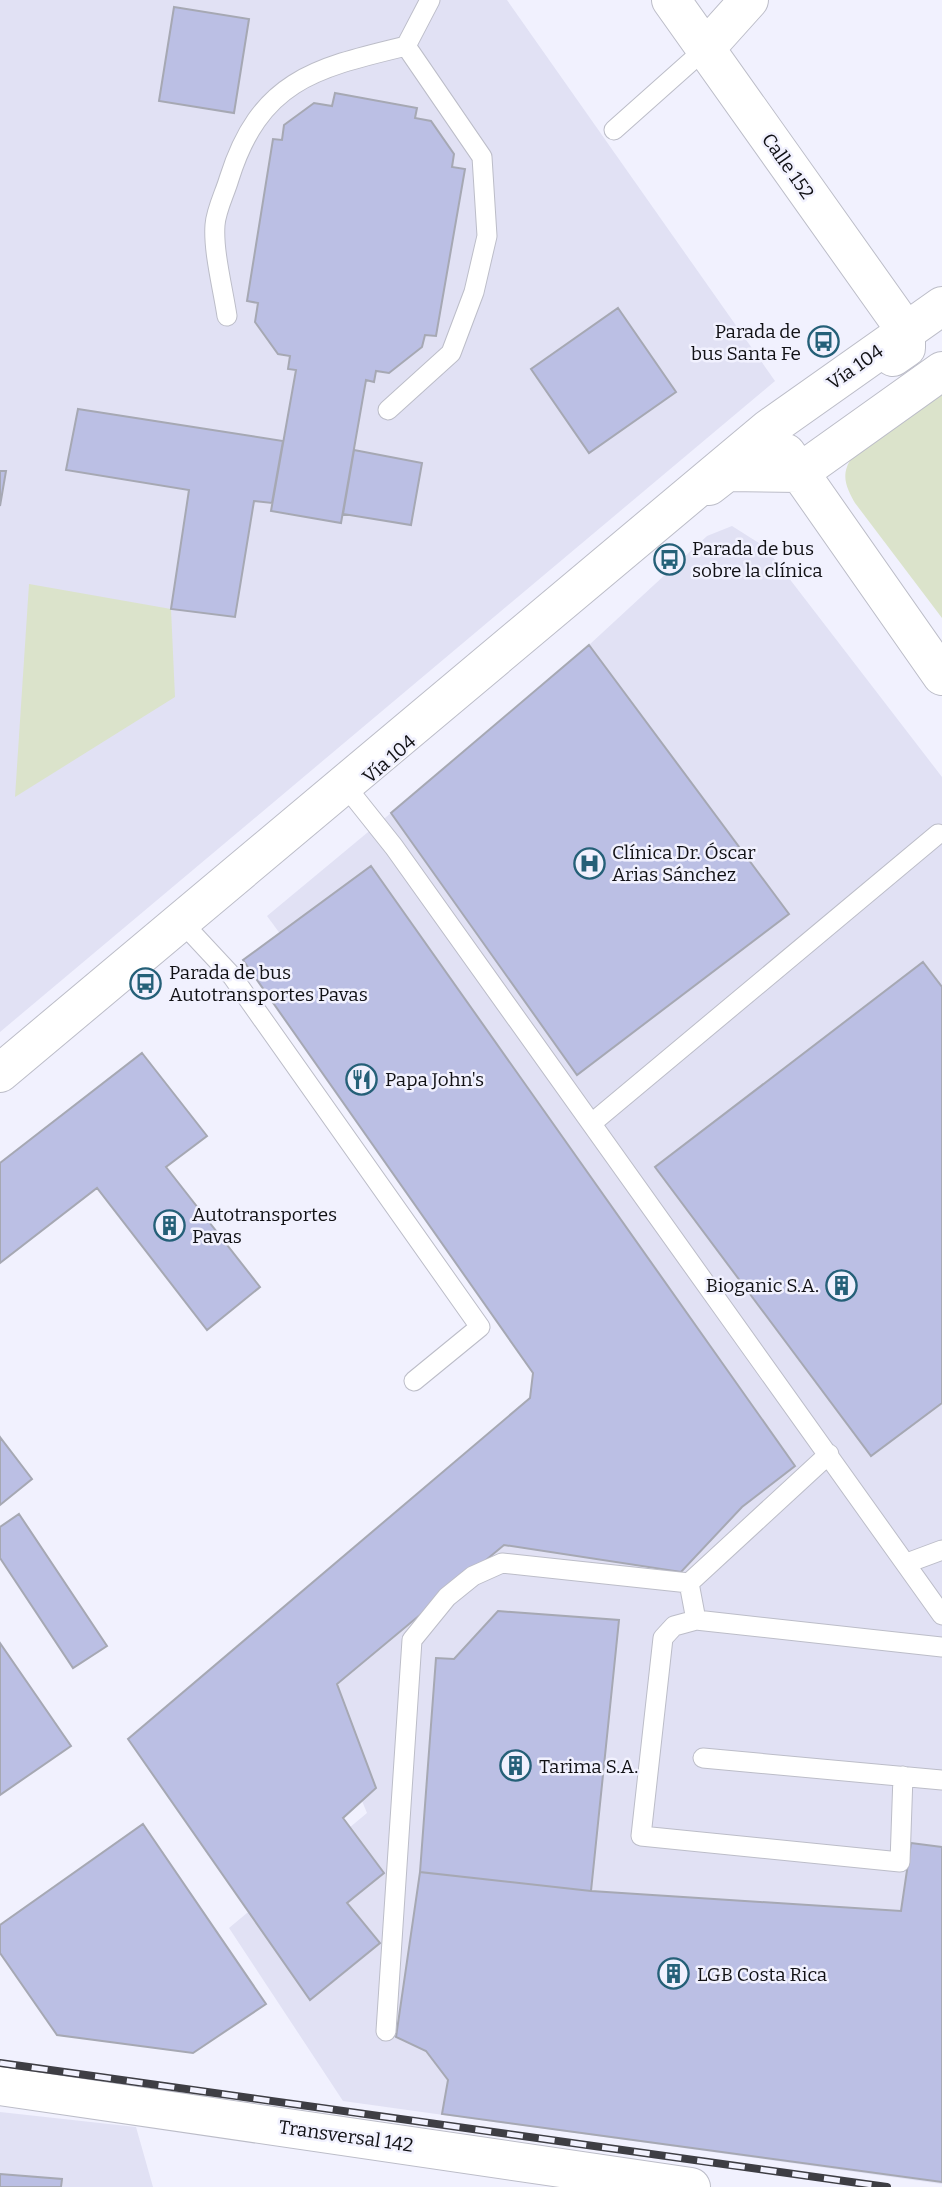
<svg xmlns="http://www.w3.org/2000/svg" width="942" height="2187" font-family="Bitter,serif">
<rect width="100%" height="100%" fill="#f1f1fe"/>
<path fill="#e1e1f4" d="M0 0H507L775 381 0 1032Z
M732 526 765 547 942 777V2184L343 2101 229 1928 367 1813 318 1696 642 1425 267 916 391 813 788 913 589 645 707 536Z
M0 2112 136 2127 153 2187H0Z"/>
<path fill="#dbe3cb" d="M942 394V618L855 503C849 492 842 480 847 467 855 443 920 409 942 394Z
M29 584 171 609 175 697 15 797Z"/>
<path fill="#bbbfe4" stroke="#a6a8b3" stroke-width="2" d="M174 7 249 19 234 113 159 101Z
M335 93 417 108 415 118 431 121 454 154 452 167 465 169 436 336 425 335 422 347 389 373 376 371 374 382 366 380 341 523 271 511 296 370 288 369 290 356 278 354 255 322 258 303 247 301 273 139 282 140 284 125 314 103 332 106Z
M618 308 676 392 589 453 531 369Z
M78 409 283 441 272 503 254 501 235 617 171 609 189 490 66 470Z
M354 450 422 463 411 525 343 514Z
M0 471H6L0 506Z
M589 645 789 914 577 1075 391 813Z
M371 866 795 1466 742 1507 681 1572 504 1545 337 1684 376 1788 343 1818 384 1873 347 1903 380 1943 310 2000 128 1739 530 1398 533 1373 243 960Z
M923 962 942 987V1403L871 1456 655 1167Z
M142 1053 207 1136 166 1167 260 1287 207 1330 97 1188 0 1263V1163Z
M0 1437 32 1479 0 1505Z
M19 1514 107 1646 73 1668 0 1558V1527Z
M498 1611 619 1620 591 1891 420 1872 436 1658 454 1659Z
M0 1643 71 1746 0 1795Z
M143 1824 266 2004 193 2053 57 2035 0 1953V1925Z
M911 1843 942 1847V2182L442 2114 448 2080 426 2051 396 2037 420 1872 591 1891 901 1911Z
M0 2174 62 2179 61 2187H0Z"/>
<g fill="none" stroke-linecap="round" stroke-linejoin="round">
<defs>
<path id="lane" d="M614 130 705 49
M227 316C223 289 213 251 215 225 216 210 225 193 229 179 260 80 315 68 406 46
M388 410 451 353 474 292 487 236 482 157 406 46 430 0
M351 793 394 847 942 1615
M191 932 232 976 480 1327 414 1381
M592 1123 938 834
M907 1563 942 1550
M689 1583 696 1620
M703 1758 942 1780
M903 1776 900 1862 641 1836 663 1638 674 1626 696 1620 942 1647
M386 2031 412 1640 447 1597 473 1576 502 1563 689 1583 829 1454"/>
<path id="street" d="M671 0 906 331V348L893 357
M705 49 749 0
M0 2086 691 2187"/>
<path id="secondary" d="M786 453 942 676
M709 486 727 472 799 473 942 371
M0 1073 768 429 942 306"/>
</defs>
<use href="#lane" stroke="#bcbdc8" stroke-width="21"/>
<use href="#street" stroke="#bcbdc8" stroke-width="40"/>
<use href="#secondary" stroke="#bcbdc8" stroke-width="40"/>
<use href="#lane" stroke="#fff" stroke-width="19"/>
<use href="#street" stroke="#fff" stroke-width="38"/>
<use href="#secondary" stroke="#fff" stroke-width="38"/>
<defs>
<path id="rail" d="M0 2063 887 2187"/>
</defs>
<use href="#rail" stroke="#3e3e44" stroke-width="8"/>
<use href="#rail" stroke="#f1f1fe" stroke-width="5" stroke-dasharray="16" stroke-linecap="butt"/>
</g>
<defs>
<symbol id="bus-ring" viewBox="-11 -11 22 22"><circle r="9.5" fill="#f1f1fe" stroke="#256078" stroke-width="1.5"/><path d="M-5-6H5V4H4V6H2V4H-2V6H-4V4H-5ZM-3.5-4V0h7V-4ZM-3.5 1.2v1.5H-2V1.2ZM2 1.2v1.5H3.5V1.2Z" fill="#256078"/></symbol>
<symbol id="hospital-ring" viewBox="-11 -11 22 22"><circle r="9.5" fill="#f1f1fe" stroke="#256078" stroke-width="1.5"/><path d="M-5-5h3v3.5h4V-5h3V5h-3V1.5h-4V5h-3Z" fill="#256078"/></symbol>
<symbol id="restaurant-ring" viewBox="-11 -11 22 22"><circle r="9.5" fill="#f1f1fe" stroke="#256078" stroke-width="1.5"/><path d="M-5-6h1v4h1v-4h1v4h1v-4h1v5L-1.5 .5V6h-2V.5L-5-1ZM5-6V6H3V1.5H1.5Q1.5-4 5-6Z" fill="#256078"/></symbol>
<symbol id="building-ring" viewBox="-11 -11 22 22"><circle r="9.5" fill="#f1f1fe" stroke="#256078" stroke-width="1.5"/><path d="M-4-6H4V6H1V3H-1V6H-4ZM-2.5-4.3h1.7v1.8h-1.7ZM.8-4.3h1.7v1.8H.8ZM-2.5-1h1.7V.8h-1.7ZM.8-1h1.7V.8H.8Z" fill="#256078"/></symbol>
</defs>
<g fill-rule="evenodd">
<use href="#bus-ring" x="806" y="324" width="35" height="35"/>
<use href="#bus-ring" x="652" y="542" width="35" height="35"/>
<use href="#hospital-ring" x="572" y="846" width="35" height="35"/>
<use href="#bus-ring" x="128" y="966" width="35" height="35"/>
<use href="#restaurant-ring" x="344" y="1062" width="35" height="35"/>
<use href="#building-ring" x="152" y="1208" width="35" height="35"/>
<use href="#building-ring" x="824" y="1268" width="35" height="35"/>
<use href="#building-ring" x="498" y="1748" width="35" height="35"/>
<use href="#building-ring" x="656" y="1956" width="35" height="35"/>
</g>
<g text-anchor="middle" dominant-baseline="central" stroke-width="5" stroke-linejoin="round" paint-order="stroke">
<g font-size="19" fill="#111115" stroke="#f1f1fe">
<text transform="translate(788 166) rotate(55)">Calle 152</text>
<text transform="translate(855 367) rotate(-35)">Vía 104</text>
<text transform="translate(389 759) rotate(-41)">Vía 104</text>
<text transform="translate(346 2136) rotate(8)">Transversal 142</text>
</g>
<g font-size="19" fill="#111115" stroke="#f1f1fe" text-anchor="start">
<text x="801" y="331" text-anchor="end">Parada de<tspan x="801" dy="22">bus Santa Fe</tspan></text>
<text x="692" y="548">Parada de bus<tspan x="692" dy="22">sobre la clínica</tspan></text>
<text x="612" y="852">Clínica Dr. Óscar<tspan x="612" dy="22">Arias Sánchez</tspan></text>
<text x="169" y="972">Parada de bus<tspan x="169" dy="22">Autotransportes Pavas</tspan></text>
<text x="385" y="1079">Papa John's</text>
<text x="192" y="1214">Autotransportes<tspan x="192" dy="22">Pavas</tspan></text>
<text x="819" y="1285" text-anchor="end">Bioganic S.A.</text>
<text x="539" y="1766">Tarima S.A.</text>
<text x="697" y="1974">LGB Costa Rica</text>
</g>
</g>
</svg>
